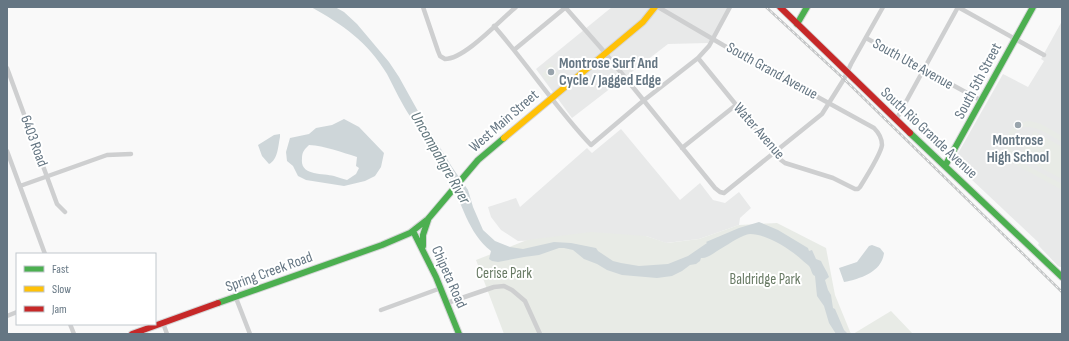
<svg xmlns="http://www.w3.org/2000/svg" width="1069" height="341" font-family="'Sofia Sans Condensed',sans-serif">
<rect width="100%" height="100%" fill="#f9f9f9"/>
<path fill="#e8e9e9" d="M612 7H730L708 43 668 44 572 118 536 69Z
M1062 21V267H1060L1058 266 1038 245 1039 243 953 162 1003 74 1028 87 1044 61 1041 59Z
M621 129 680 200 700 183 713 200 725 203 739 192 751 208 740 218 739 225 699 239 666 243 646 236 518 241 501 230 491 217 488 207 516 198 520 207 587 148 592 153Z"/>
<path fill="#e8ebe6" d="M550 63 559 74 548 82 542 74 547 70 545 66Z
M1030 121 1041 124 1062 136V142C1049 135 1021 114 1012 138 1010 144 1011 151 1015 156 1020 164 1052 178 1062 184V190L1009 161 1010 159C1000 141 1009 123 1030 121Z
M1034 131 1062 147V179L1020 157Z
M777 223 826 248 835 295 851 334H504L476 260 527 240 591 232 646 236 667 243 699 239 739 225Z
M891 311 913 334H853Z"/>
<path fill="#ced6d9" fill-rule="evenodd" d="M311 7H335L344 12 357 24 389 62 399 77 419 113 452 167 468 190 473 207 483 230 495 241 510 247 523 249 554 242 571 243 596 248 598 251 613 261 621 263 639 266 668 264 688 256 707 243 706 242 739 228 759 222 778 230 808 248 809 251 812 250 816 259 821 261C823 266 827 271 829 277L825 280 828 290 831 295 833 308 835 309 844 330 848 334H836L829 323 824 306 817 296 815 276C811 274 812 270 809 266 807 264 804 262 802 260 790 249 767 234 750 234 743 234 729 244 722 248 716 251 708 259 701 258L700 261 696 264 690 265 682 271 672 276 657 278 622 275 607 270 597 264 584 259 573 250 564 248H559L539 255 524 257 498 262 492 261 489 259 491 251C468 233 462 203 449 178 438 158 424 139 412 119 402 105 395 89 387 74 368 42 342 24 311 7Z
M344 119 359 127 384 153 381 167 375 176 365 181 344 186 306 180 298 176 293 166 287 161 286 152 290 138 309 134 316 128 332 125ZM309 145C325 146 341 152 357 157L356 166 359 168 356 174 347 180C342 179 338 177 334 176 323 173 300 176 302 159 302 152 304 150 309 145Z
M280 134V137C278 146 278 160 269 164L262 156 258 145 274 135Z
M872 245 880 248 884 253C882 272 860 279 844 282L839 268 857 262 869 246Z"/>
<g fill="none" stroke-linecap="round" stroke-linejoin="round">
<defs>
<path id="fast" d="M797 24 807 7
M910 133 1062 277
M945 166 1033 7
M413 231 436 277 459 334
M423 246V235L428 220
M218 303 382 245 410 233 428 219 478 160 504 138"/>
<path id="slow" d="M504 138 643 22 655 7"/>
<path id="jam" d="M780 7 910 133
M132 334 218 303"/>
</defs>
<use href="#fast" stroke="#d5d6d7" stroke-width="8"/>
<use href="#slow" stroke="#d5d6d7" stroke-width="8"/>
<use href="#jam" stroke="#d5d6d7" stroke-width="8"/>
<path stroke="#cecfd0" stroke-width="4.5" d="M423 7 438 51 440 56 445 59C465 59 500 20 516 7
M565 7 601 48 715 188 720 192 724 193 822 114 844 79 851 64 883 7
M658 7 723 45 874 128C878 132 882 138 882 145 881 153 865 179 860 187L858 189H855L833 178 785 163 781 160 698 58
M494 26C528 65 556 108 591 145L643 101 698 58 709 46 730 7
M866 38 982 101
M514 50 566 7
M7 68 57 204 65 212
M896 120 958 7 1044 55
M682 148 736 105
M7 151 45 254
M20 186 107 155 131 154
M236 298 250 334
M447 303 494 287 504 286 512 290 525 301 540 334
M381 310 441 288
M7 316 17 312
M163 323 167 334
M70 324 74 334"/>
<use href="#fast" stroke="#4caf50" stroke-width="6"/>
<use href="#slow" stroke="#ffc107" stroke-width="6"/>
<use href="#jam" stroke="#c62828" stroke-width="6"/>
<defs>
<path id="rail" d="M766 7 844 79 1062 292"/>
</defs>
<use href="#rail" stroke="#c3c5c6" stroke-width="2.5"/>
<use href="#rail" stroke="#fff" stroke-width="1" stroke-dasharray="3" stroke-linecap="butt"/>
</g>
<g fill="#99a4ac" stroke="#fff" stroke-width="1.5">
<circle cx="551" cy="72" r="4"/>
<circle cx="1018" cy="125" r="4"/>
</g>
<g text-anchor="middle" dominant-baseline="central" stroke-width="4" stroke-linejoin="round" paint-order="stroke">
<g font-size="15" font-weight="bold" fill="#657683" stroke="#fff" text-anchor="start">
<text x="559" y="63">Montrose Surf And<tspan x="559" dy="17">Cycle / Jagged Edge</tspan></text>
<text x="1018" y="140" text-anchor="middle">Montrose<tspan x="1018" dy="17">High School</tspan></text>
</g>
<g font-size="15" fill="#657683" stroke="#fff">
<text transform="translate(913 64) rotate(29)">South Ute Avenue</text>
<text transform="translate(772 71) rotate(29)">South Grand Avenue</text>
<text transform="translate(978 81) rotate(-62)">South 5th Street</text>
<text transform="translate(504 121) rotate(-41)">West Main Street</text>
<text transform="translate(759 131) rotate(49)">Water Avenue</text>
<text transform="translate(929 133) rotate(43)">South Rio Grande Avenue</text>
<text transform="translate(34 141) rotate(70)">6403 Road</text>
<text transform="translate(269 272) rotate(-20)">Spring Creek Road</text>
<text transform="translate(449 277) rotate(66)">Chipeta Road</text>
</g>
<g font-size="15" fill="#687a64" stroke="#fff">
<text x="504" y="273">Cerise Park</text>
<text x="765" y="279">Baldridge Park</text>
</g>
<g font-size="16" font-style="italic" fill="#60757c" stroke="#fff">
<text transform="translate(440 158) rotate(60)">Uncompahgre River</text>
</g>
</g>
<rect width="1069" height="341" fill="none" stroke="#657683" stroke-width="16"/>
<rect x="16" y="253" width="140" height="72" fill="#ffffff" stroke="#c1c8cd"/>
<rect x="24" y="266" width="20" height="6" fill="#4caf50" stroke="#c1c8cd"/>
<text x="52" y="273" font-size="12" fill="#657683">Fast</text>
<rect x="24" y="286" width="20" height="6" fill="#ffc107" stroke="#c1c8cd"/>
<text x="52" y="293" font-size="12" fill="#657683">Slow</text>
<rect x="24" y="306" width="20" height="6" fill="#c62828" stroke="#c1c8cd"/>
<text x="52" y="313" font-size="12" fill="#657683">Jam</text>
</svg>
